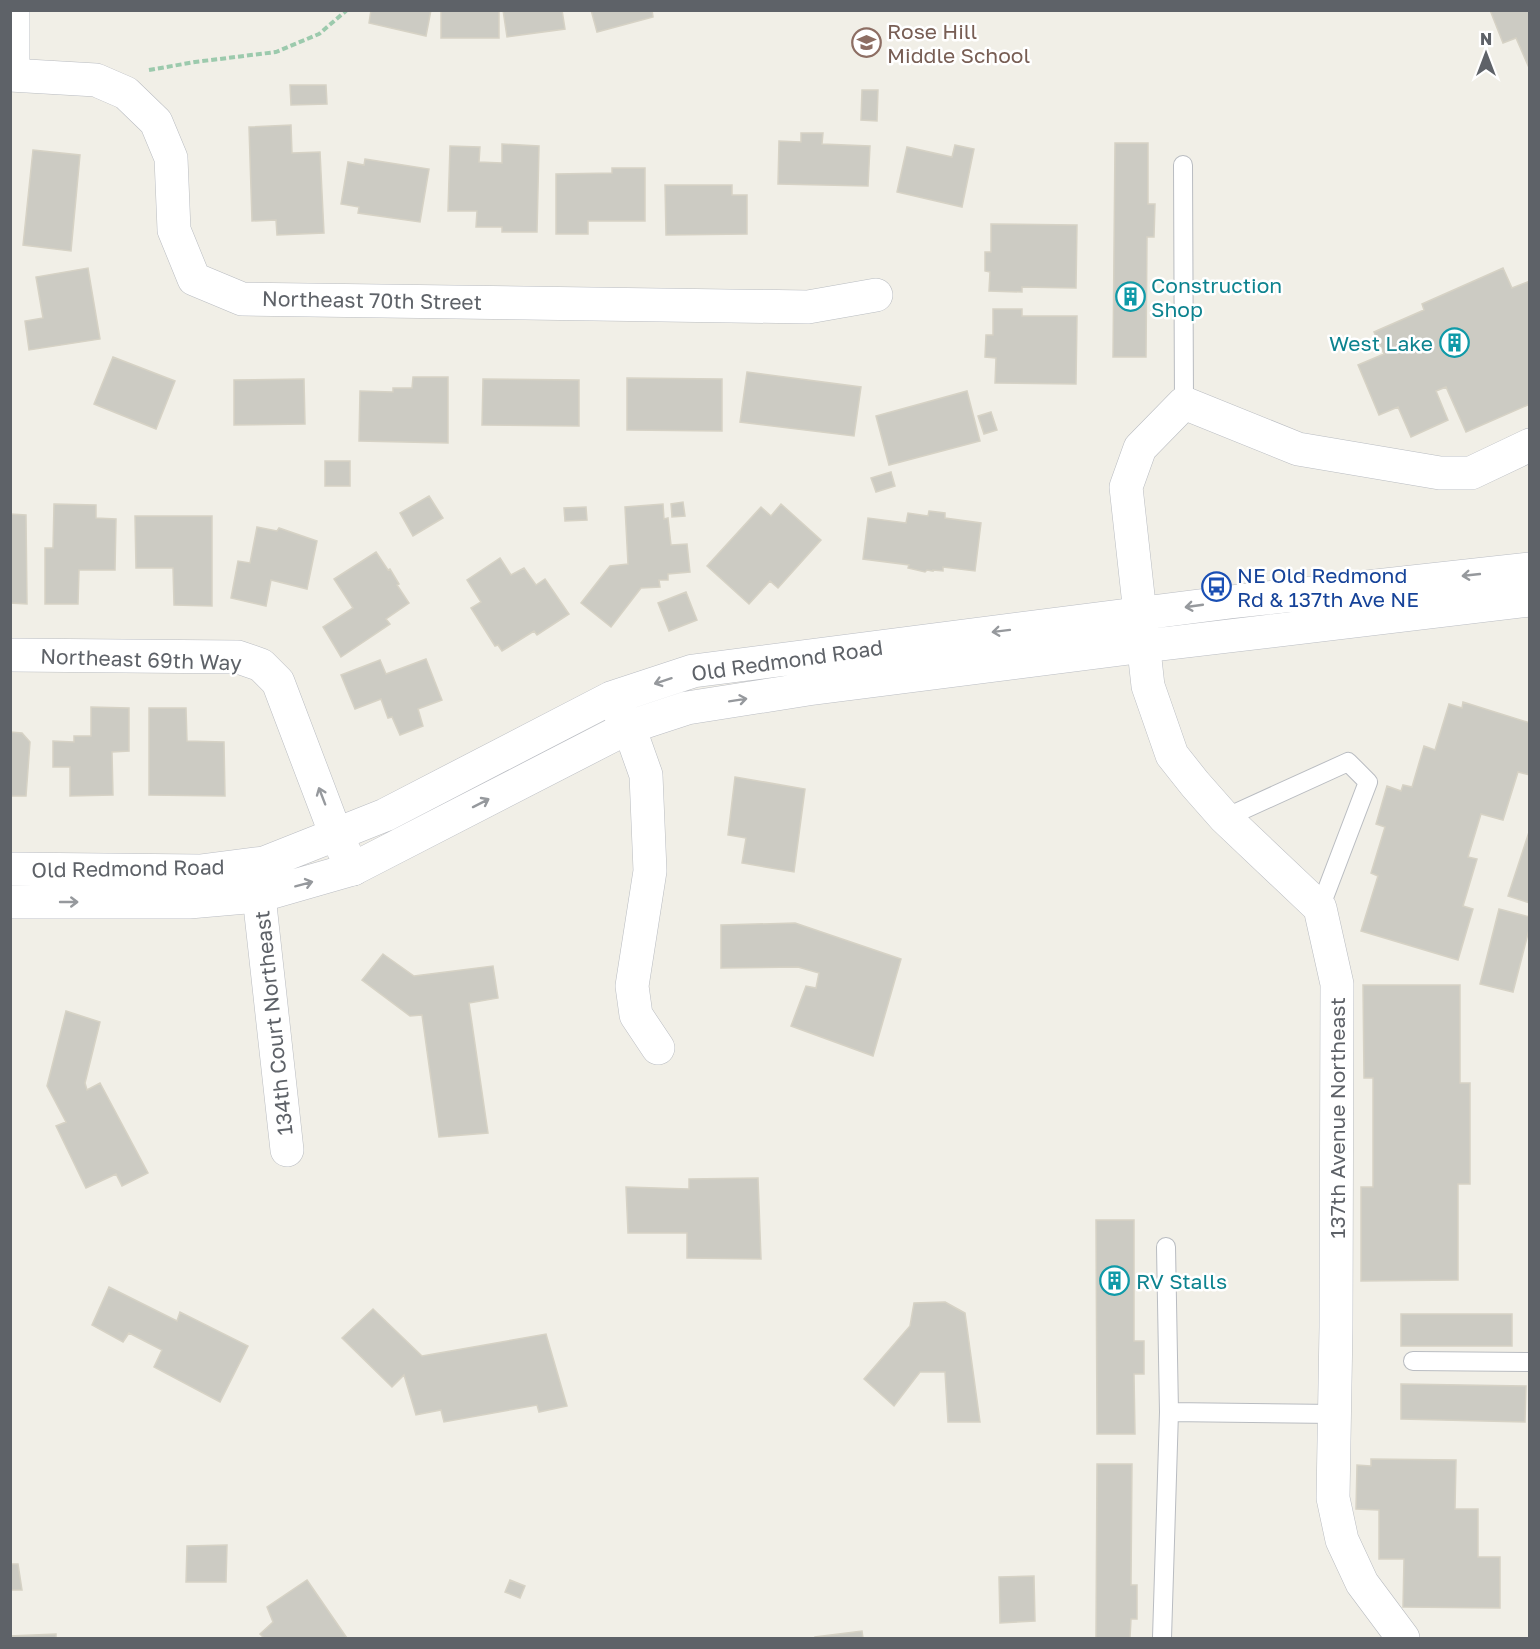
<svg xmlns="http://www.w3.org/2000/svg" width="1540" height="1649" font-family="'Golos Text',sans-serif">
<rect width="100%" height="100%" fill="#f1efe7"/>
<path fill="#cccbc3" stroke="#d6d2c5" stroke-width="1.5" d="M371 10H431L426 36 369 23Z
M441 10H499V38H441Z
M503 10H562L565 29 507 37Z
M591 10H652L653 17 597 32Z
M1490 10H1530V70L1516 38 1503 43Z
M290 85H326L327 104 291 105Z
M862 90H878L877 121 861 120Z
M291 125 292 153 320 152 324 233 277 235 276 220 252 221 249 127Z
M801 133H823L822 144 870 146 868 186 778 184 779 141 801 142Z
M1115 143H1148V204H1155L1154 237H1147L1146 357H1113Z
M502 144 539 146 537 232H502V227H476L477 211H448L450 146 480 147 479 162 502 163Z
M955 145 974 149 962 207 897 192 907 147 952 157Z
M33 150 80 155 71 251 23 245Z
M365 159 429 169 420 222 358 213 359 207 341 204 348 162 364 165Z
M612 168H645V221H588V234H556V174L612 173Z
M665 185H732V195H747V234L666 235Z
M991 224 1077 225 1076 288 1022 287V292L989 291 990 272 985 271V252H991Z
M88 268 100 339 29 350 25 321 43 318 36 277Z
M1503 268 1512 288 1530 281V404L1466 432 1446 387 1436 391 1448 420 1411 437 1398 407 1379 415 1358 365 1384 354 1374 332 1424 310 1422 304Z
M993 309H1022V316H1077L1076 384 995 383 996 358 985 357 986 335H993Z
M113 357 175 381 156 429 94 404Z
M747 372 861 387 854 436 740 422Z
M413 377H448V443L359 441 360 391 393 392V388H412Z
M627 378 722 379V431L627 430Z
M304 379 305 424 234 425V380Z
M483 379 579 380V426L482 425Z
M967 391 980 441 889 465 876 416Z
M991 412 997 430 984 434 978 416Z
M325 461H350V486H325Z
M891 472 895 486 876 492 871 478Z
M429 496 443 518 413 536 400 513Z
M683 502 685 516 672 517 671 504Z
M54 504 96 505V518L116 519 115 570H79L78 604H45V548H53Z
M663 504 664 519 668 518 671 545 687 544 690 572 668 574V580H659L660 587 641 588 611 627 581 603 610 566 628 564 625 507Z
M781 504 821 540 778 588 770 581 749 604 707 566 761 507 771 516Z
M586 507 587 520 565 521 564 508Z
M929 511 945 513V518L981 523 975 571 943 567V571L933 570V571L927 570 925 572 908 568 909 565 863 559 868 518 906 523 908 513 928 516Z
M10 514 26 515 27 604 10 603Z
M135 516H212V606L174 605 173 568H136Z
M257 527 277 531 279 528 317 541 307 589 271 580 266 606 231 598 238 561 250 563Z
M376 552 388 570 390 569 399 584 397 585 409 603 386 619 390 624 341 657 323 627 353 608 334 579Z
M500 558 511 575 524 568 536 585 545 579 569 614 537 635 534 631 502 651 498 645 495 646 471 608 481 602 467 580Z
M686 592 697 620 669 631 658 603Z
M426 659 442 700 418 709 423 726 400 735 392 717 388 718 381 699 355 709 341 675 380 660 386 674Z
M1463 702 1530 723V775L1518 772 1503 820 1481 814 1468 857 1477 859 1463 906 1473 909 1458 960 1361 931 1378 876 1371 873 1385 827 1376 824 1387 786 1401 791 1403 785 1412 787 1424 746 1435 750 1449 704 1462 708Z
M91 707 129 708V751L112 752 113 795 70 796V767H53V741L74 742V736H91Z
M149 708H186L187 741 224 742 225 796 149 795Z
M10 732 22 733 30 742 26 796H10Z
M735 777 805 789 794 872 742 863 746 838 728 835Z
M1530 829V903L1508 896Z
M1499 909 1530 917V926L1513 992 1480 984Z
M795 923 901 959 873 1056 791 1026 806 986 816 988 819 973 798 967 721 968V925Z
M383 954 414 976 493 966 498 998 469 1003 488 1133 439 1137 422 1015 410 1016 362 980Z
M1363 985H1460V1083H1470V1184H1458V1280L1361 1281V1187H1373V1078H1364Z
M66 1011 100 1022 85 1083 87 1090 100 1083 148 1173 122 1186 116 1174 86 1188 56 1126 66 1122 47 1086Z
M758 1178 761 1259 687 1258V1233H628L626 1187 689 1189V1179Z
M1096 1220H1134V1341H1144V1374H1134L1135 1434H1097Z
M109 1287 177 1321 180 1312 248 1346 220 1402 154 1367 162 1350 129 1333 123 1342 92 1325Z
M945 1302 965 1313 980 1422H948L945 1372H920L894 1406 864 1379 910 1326 914 1303Z
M373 1309 422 1356 546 1334 567 1406 539 1412 537 1405 444 1422 441 1410 416 1415 404 1375 392 1387 342 1338Z
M1401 1314H1512V1346H1401Z
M1401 1384 1526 1386 1525 1422 1401 1419Z
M1371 1459 1456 1460 1455 1509H1478V1557H1500V1608L1403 1607 1404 1559H1379V1510L1356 1509 1357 1465 1371 1466Z
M1097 1464H1132L1131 1585H1137V1619H1131L1130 1638H1096Z
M227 1545 226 1582H186L187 1546Z
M10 1564H18L22 1590H10Z
M1034 1576 1035 1621 1000 1623 999 1577Z
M307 1580 347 1638H264L260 1634 273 1622 267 1607Z
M510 1580 525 1586 520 1598 505 1592Z
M862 1631 863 1638H815V1637Z
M56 1634V1638H10V1636Z"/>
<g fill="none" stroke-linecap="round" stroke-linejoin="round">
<defs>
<path id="service" d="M1183 165 1184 403
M1225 818 1348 762 1368 782 1320 908
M1166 1247 1169 1412 1335 1414
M1413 1361 1530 1362
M1162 1638 1169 1412"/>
<path id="minor" d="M10 75 96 80 126 93 156 122 171 158 174 230 194 279 242 299 808 307 876 295
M13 75V10
M10 655 238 657 261 665 278 682 336 835 353 869
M613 702 629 727 646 775 650 871 632 986 636 1015 658 1048
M259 896 287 1150
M1403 1638 1362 1583 1342 1540 1333 1498 1336 1327 1337 984 1320 908 1225 818 1195 784 1172 755 1148 686 1126 487 1140 448 1184 403 1298 449 1440 473H1471L1530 445"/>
<path id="secondary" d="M10 869 200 871 264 863 385 815 611 698 693 671 1230 602 1530 569
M10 902H189L259 896 353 869 629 727 687 708 808 689 1145 646 1530 600"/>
</defs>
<use href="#service" stroke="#b9bcc1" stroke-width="20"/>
<use href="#minor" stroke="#b9bcc1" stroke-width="34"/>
<use href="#secondary" stroke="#babdc3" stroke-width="34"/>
<path stroke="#9ccaad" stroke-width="4" stroke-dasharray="6 3" stroke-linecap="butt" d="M149 70 195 62 276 52 319 34 347 10"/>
<use href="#service" stroke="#fff" stroke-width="18"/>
<use href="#minor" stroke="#fff" stroke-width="33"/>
<use href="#secondary" stroke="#fff" stroke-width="33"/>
</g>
<defs><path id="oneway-shaft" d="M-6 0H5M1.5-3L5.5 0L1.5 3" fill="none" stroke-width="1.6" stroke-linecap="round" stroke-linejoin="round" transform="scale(1.5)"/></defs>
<g stroke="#96999d">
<use href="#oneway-shaft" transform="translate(1471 575) rotate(174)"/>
<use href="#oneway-shaft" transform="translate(1194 606) rotate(172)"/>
<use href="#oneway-shaft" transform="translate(1001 631) rotate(173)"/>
<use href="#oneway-shaft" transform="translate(663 681) rotate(162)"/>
<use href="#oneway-shaft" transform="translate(738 700) rotate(-9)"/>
<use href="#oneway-shaft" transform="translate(322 796) rotate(-111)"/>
<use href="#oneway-shaft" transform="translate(481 803) rotate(-27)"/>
<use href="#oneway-shaft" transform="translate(304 884) rotate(-15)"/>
<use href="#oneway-shaft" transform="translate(69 902)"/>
</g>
<defs>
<symbol id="school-ring" viewBox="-11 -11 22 22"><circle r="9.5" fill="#fff" stroke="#8d6e63" stroke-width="1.5"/><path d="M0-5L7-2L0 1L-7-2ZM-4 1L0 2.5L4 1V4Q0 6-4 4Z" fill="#8d6e63"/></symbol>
<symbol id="building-ring" viewBox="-11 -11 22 22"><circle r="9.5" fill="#fff" stroke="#0f9aa8" stroke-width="1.5"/><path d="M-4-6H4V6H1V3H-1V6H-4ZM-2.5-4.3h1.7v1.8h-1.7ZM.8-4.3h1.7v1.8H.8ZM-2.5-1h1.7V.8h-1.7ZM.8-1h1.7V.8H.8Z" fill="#0f9aa8"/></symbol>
<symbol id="bus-ring" viewBox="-11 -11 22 22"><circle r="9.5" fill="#fff" stroke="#1a4fb4" stroke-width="1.5"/><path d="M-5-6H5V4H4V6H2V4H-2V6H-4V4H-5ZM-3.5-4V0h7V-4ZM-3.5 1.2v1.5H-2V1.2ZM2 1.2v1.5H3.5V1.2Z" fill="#1a4fb4"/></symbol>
</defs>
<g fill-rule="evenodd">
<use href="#school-ring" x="850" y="26" width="33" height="33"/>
<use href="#building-ring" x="1114" y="280" width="33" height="33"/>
<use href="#building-ring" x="1438" y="326" width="33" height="33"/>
<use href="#bus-ring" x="1200" y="570" width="33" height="33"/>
<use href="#building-ring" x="1098" y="1264" width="33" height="33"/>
</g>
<g text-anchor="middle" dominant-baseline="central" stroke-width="5" stroke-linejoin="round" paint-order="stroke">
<g font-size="21" fill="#785e54" stroke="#fff" text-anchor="start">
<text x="887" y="31">Rose Hill<tspan x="887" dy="24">Middle School</tspan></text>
</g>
<g font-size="21" fill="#0d838f" stroke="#fff" text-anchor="start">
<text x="1151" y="285">Construction<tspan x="1151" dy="24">Shop</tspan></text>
<text x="1433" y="343" text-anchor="end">West Lake</text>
<text x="1136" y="1281">RV Stalls</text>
</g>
<g font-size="21" fill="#5e6268" stroke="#fff">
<text transform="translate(372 300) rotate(1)">Northeast 70th Street</text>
<text transform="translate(141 659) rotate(2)">Northeast 69th Way</text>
<text transform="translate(787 660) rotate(-8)">Old Redmond Road</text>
<text transform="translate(128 868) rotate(-1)">Old Redmond Road</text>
<text transform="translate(273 1023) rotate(-96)">134th Court Northeast</text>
<text transform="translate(1337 1118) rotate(-90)">137th Avenue Northeast</text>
</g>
<g font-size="21" fill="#164399" stroke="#fff" text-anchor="start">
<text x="1237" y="575">NE Old Redmond<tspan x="1237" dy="24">Rd &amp; 137th Ave NE</tspan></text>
</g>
</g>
<rect width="1540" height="1649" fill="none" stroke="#5e6268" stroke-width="24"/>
<g transform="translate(1486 54)" stroke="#ffffff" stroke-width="4.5" paint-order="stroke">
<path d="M0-4.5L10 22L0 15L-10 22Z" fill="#5e6268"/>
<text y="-9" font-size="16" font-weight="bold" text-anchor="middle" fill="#5e6268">N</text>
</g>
</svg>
